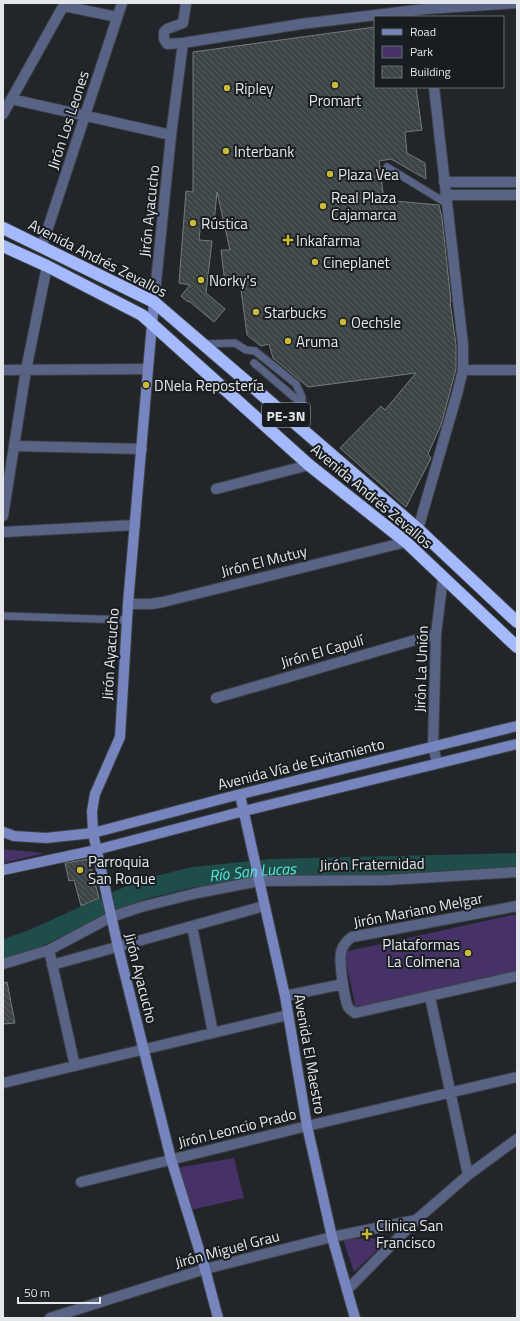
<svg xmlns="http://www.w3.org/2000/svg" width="520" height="1321" font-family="'Titillium Web',sans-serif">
<defs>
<pattern id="building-back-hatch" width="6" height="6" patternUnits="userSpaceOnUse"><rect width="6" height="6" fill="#3d4446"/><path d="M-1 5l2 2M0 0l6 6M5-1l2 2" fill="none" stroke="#595f61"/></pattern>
</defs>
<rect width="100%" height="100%" fill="#22262a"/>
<path fill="#463266" d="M3 849 45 853 3 863Z
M517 914V970L356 1009 344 952Z
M234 1158 244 1198 190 1210 176 1168Z
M390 1238 354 1272 343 1239Z"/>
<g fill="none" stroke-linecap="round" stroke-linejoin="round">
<path stroke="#1f4d49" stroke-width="20" id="s1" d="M3 950 31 940 144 889 194 877 271 869 517 863"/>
</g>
<path fill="url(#building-back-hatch)" stroke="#737b7d" d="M375 27V87H416L422 130 405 132 407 153 425 163 426 179 391 159 379 161 384 200 439 205 442 218 451 302H450L456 345V369L441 425 428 454 431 458 406 507 340 448 381 406 385 410 416 373 308 387 273 358 269 344 261 346 247 335 240 282 225 283 221 250H230L217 192 214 223 201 222 199 240 212 241 206 293 225 309 214 322 189 301 188 302 181 296 190 285 179 283 186 191 193 192V52Z
M89 859 99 898 81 906 74 880 69 881 65 863Z
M7 982 15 1023 3 1024V983Z"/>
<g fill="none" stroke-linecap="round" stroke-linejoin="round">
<defs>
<path id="lane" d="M387 167 446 203
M204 344 235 343 246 350 255 351 296 384 302 397V428
M254 363 302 404
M3 616 127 620"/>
<path id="street" d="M64 6 117 17
M183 43 301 24 425 9 517 3
M11 99 171 135
M3 114 65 3
M444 182H517
M445 195H517
M42 246 122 3
M154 302 171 135 183 43 167 44 164 39V32L167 29 183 23 186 3
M3 370 148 369
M463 370H517
M15 446 142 449
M216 489 309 465
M3 516 26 370 47 266
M3 532 135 525
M128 604H151L163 602 406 542 418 529 457 394 463 370V345L434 87
M216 698 436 634
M437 763 433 746 436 634 443 577
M517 906 352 937C346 941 343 945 341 952 339 961 344 998 348 1007 350 1010 352 1011 355 1013L517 976
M192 926 213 1033
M49 950 75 1066
M3 964 49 950 111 917 141 907 197 893 259 881 388 880 517 872
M52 965 264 906
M285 996 343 984
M430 997 468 1175
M3 1083 288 1015
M81 1182 307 1126 517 1077
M347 1290 416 1220 468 1175 517 1139
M50 1318 205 1269 332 1237 416 1220"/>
<path id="secondary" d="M154 302 148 369 128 604 120 737 95 794 92 811 93 833 118 947 171 1159 205 1269 218 1318
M240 795 285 996 307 1126 332 1237 355 1318
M3 832 14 836 46 838 93 833 229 797 517 726
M3 870 96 850 244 811 517 744"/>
<path id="highway" d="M3 228 154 302 418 529 517 622
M3 246 47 266 142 315 309 465 406 542 517 647"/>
</defs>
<use href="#lane" stroke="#3d4145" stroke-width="9"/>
<use href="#street" stroke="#3d4145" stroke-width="12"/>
<use href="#secondary" stroke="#3d4145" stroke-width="12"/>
<use href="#highway" stroke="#3d4145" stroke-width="14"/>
<use href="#lane" stroke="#596386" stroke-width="7"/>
<use href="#street" stroke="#596386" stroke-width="10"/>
<use href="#secondary" stroke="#7685bd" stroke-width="10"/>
<use href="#highway" stroke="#a5b9ff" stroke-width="12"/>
</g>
<g fill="#caba3a" stroke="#181d21" stroke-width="1.5">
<circle cx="335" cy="85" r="4"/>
<circle cx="227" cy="88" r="4"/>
<circle cx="226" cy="151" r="4"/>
<circle cx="330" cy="174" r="4"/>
<circle cx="323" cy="206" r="4"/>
<circle cx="193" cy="223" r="4"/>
<path d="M286 234h4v4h4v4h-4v4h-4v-4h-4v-4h4z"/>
<circle cx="315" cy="262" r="4"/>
<circle cx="201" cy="280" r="4"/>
<circle cx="256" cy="312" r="4"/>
<circle cx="343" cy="322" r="4"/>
<circle cx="288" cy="341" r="4"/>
<circle cx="146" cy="385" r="4"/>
<circle cx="80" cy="870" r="4"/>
<circle cx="468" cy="953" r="4"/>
<path d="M365 1228h4v4h4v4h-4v4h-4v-4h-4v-4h4z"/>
</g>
<g text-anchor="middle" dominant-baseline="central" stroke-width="4" stroke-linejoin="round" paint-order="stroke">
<rect fill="#181d21" stroke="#a6aaad" stroke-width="1" x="262" y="403" width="48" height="24" rx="3"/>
<g font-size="14" font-weight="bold" fill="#e3e7e9">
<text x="286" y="415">PE-3N</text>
</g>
<g font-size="15" fill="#e3e7e9" stroke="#181d21" text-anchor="start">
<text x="235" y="88">Ripley</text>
<text x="335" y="100" text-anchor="middle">Promart</text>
<text x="234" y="151">Interbank</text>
<text x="338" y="174">Plaza Vea</text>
<text x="331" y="197">Real Plaza<tspan x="331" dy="17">Cajamarca</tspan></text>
<text x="201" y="223">Rústica</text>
<text x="296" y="240">Inkafarma</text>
<text x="323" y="262">Cineplanet</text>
<text x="209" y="280">Norky's</text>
<text x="264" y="312">Starbucks</text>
<text x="351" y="322">Oechsle</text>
<text x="296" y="341">Aruma</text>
<text x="154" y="385">DNela Repostería</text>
<text x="88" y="861">Parroquia<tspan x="88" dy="17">San Roque</tspan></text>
<text x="460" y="944" text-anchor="end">Plataformas<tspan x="460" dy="17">La Colmena</tspan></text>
<text x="376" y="1225">Clinica San<tspan x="376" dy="17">Francisco</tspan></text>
</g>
<g font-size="15" fill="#e3e7e9" stroke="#181d21">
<text transform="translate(68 120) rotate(-72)">Jirón Los Leones</text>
<text transform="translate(149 211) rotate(-84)">Jirón Ayacucho</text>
<text transform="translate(98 258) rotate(27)">Avenida Andrés Zevallos</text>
<text transform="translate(372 496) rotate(40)">Avenida Andrés Zevallos</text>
<text transform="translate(264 561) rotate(-14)">Jirón El Mutuy</text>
<text transform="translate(322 651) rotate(-16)">Jirón El Capulí</text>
<text transform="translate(110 654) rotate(-86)">Jirón Ayacucho</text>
<text transform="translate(421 669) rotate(-88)">Jirón La Unión</text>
<text transform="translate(301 764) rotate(-14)">Avenida Vía de Evitamiento</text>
<text transform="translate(372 864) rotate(-1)">Jirón Fraternidad</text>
<text transform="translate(418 910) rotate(-11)">Jirón Mariano Melgar</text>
<text transform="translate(141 978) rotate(76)">Jirón Ayacucho</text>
<text transform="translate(310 1054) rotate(80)">Avenida El Maestro</text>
<text transform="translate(237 1128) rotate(-14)">Jirón Leoncio Prado</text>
<text transform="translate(227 1249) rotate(-15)">Jirón Miguel Grau</text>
</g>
<g font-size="16" font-style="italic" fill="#55e8dc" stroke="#181d21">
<text stroke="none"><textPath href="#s1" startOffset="264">Río San Lucas</textPath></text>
</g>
</g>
<rect width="520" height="1321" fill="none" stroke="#e3e7e9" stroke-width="8"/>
<rect x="374" y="16" width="130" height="72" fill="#181d21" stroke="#696e71"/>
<rect x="382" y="29" width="20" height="6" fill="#7685bd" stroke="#696e71"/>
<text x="410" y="36" font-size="12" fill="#e3e7e9">Road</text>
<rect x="382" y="46" width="20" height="12" fill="#463266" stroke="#696e71"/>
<text x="410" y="56" font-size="12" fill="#e3e7e9">Park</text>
<rect x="382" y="66" width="20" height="12" fill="url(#building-back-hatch)" stroke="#696e71"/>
<text x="410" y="76" font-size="12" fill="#e3e7e9">Building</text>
<path d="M18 1297v6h82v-6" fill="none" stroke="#e3e7e9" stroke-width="2"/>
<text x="24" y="1297" font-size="12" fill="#e3e7e9" stroke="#181d21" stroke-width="3" paint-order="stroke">50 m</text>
</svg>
